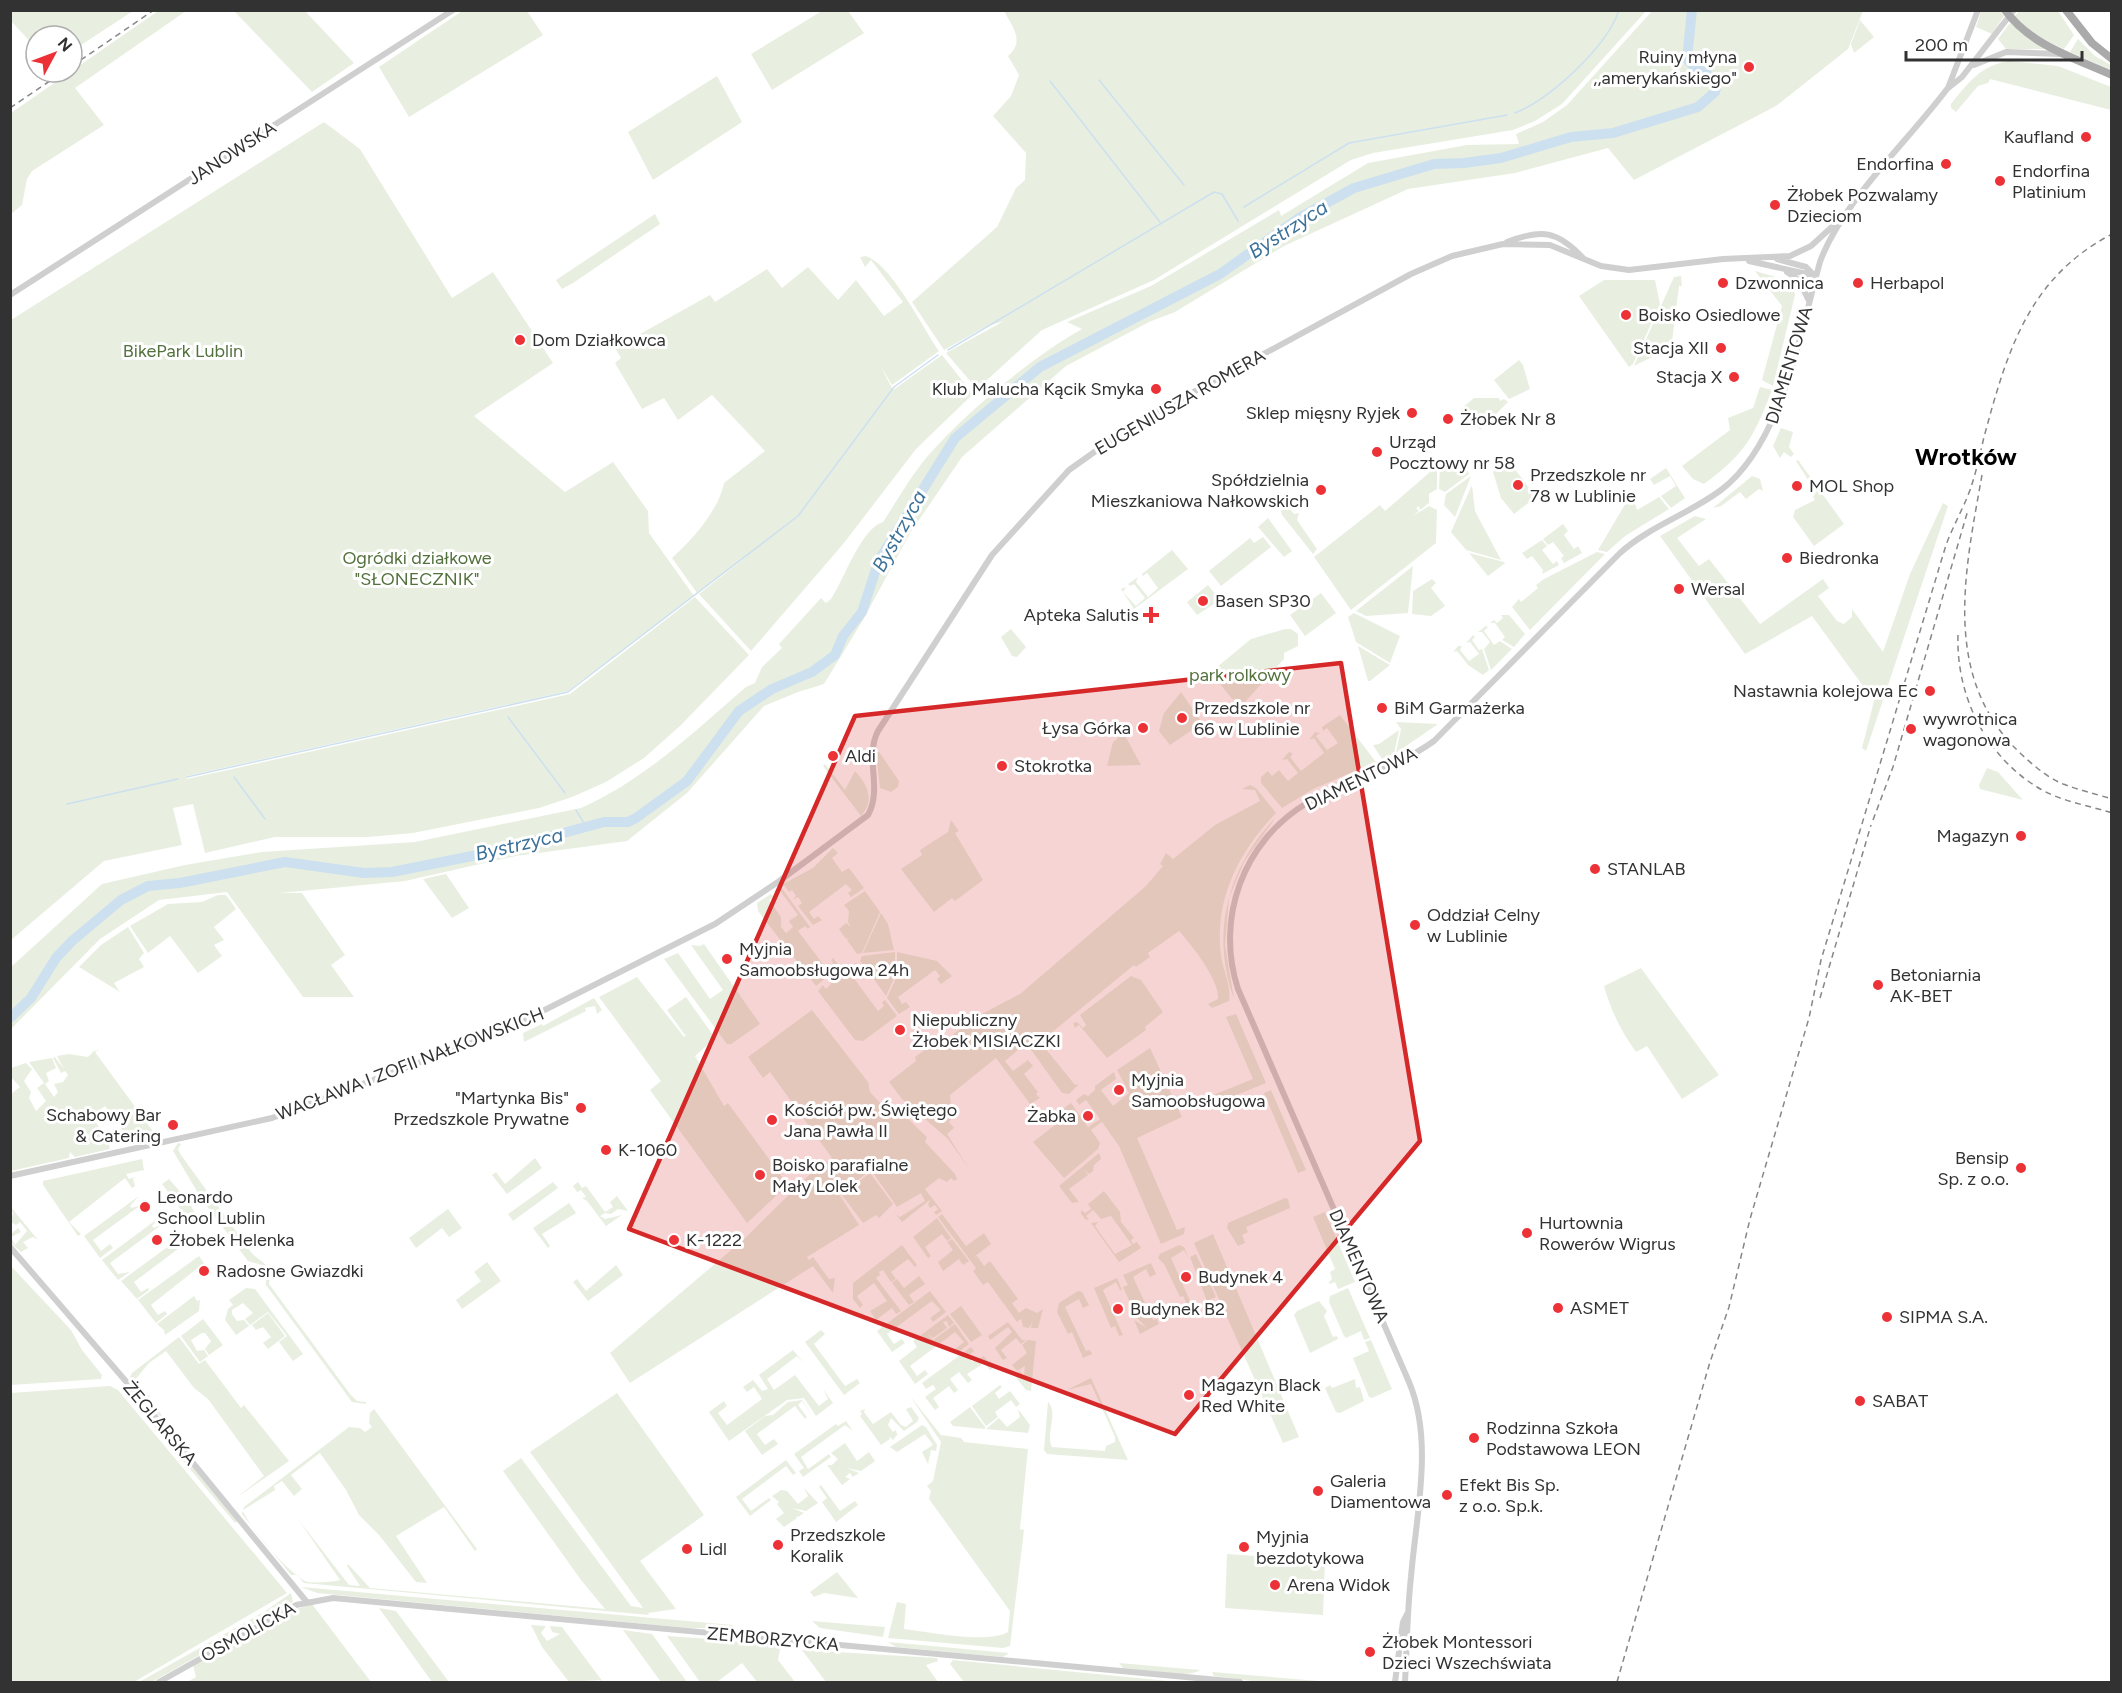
<svg xmlns="http://www.w3.org/2000/svg" width="2122" height="1693" font-family="Figtree,sans-serif">
<rect width="100%" height="100%" fill="#fff"/>
<path fill="#e8efe0" d="M11 10H133V11L72 51V36H36V48L11 21Z
M158 11H186L75 88 104 125 32 171 27 179 22 205 11 214V113Z
M234 11H305L354 63 312 92Z
M462 11H527L543 35 409 117 379 67Z
M822 11H848L864 33 772 90 751 54Z
M1004 11H1646L1562 104 1535 121 1513 130 1373 153 1351 160 1154 280 1042 330 977 389 946 353 1004 321 985 327 944 350 912 302 997 227 1016 188 1025 180 1026 153 993 116 1011 96 1019 75 1008 56C1025 41 1013 28 1004 11Z
M1652 11H1863L1848 49 1776 106 1634 180 1608 148 1515 173 1408 189 1284 246 1175 312 1149 322 1066 366 962 457 910 533 863 620 824 684 798 692 764 706 687 793 627 841 516 856 405 881 280 893H302L345 955 331 965 354 997H303L227 892 159 900 100 939 11 1029V967L102 884 185 865 262 852 415 842 581 808C644 780 695 731 746 687L755 683 762 667 782 648 779 644 821 598 826 603 831 599C844 580 861 528 883 522 897 501 910 477 927 457 965 413 1032 357 1082 329L1067 322 1151 286 1279 210 1281 216 1368 163 1467 145 1519 144 1516 134 1543 122 1567 105Z
M1981 11H2000L2004 16 1992 34 1976 27Z
M2019 11H2058L2074 35 2064 49C2046 41 2029 31 2014 17Z
M1860 20 1874 37 1854 53 1851 44Z
M2010 23 2046 49H2006L1998 39Z
M2078 39 2095 56 2111 65V70L2070 52Z
M2009 61 2058 66 2111 87V110L1990 79 1988 83 1978 86 1956 112 1951 108V104C1968 83 1981 65 2009 61Z
M717 76 742 122 653 180 628 132Z
M324 122 360 149 452 298 493 272 553 363 474 416 565 492 613 462 648 511 649 533 694 596 568 691 187 776V779L570 694 695 597 749 655 680 726 644 758 606 782 572 797 539 808 413 833 368 837H275L205 853 193 804 173 808 182 845 104 861 11 940V320Z
M655 214 660 224 573 283 562 289 556 280Z
M866 256C892 265 923 328 939 351L892 385 880 365 893 390 942 355 973 394 916 449 844 543 751 651 699 594 751 553 697 593 672 558C692 540 719 510 724 483L765 451 712 395 678 420 664 398 642 409 615 363 621 358 615 348 710 295 715 302 767 269 782 288 808 267 838 300 856 280 884 316 903 302 871 260 865 267 860 257Z
M1755 271 1786 280 1793 286 1795 295 1773 386 1762 380 1782 306Z
M1681 276 1682 286H1679L1672 342 1674 346 1634 366 1674 277Z
M1604 280H1655L1660 304 1633 364 1629 367 1579 296Z
M1519 360 1523 365 1530 389 1509 399 1494 380Z
M1760 387 1772 390C1754 437 1745 454 1704 484L1693 479 1682 466 1730 430 1728 418 1753 408Z
M1474 398H1499L1500 401 1504 399 1508 402 1480 430 1461 409Z
M1781 428 1793 432 1789 447 1794 454 1791 457 1784 452 1780 458 1773 446Z
M1508 460 1536 497 1514 514 1501 498 1493 472Z
M1798 460 1844 524 1814 546 1793 517 1795 510 1815 500 1813 497 1816 492 1796 461Z
M1437 466V489L1429 494V503L1420 510 1419 506 1416 508 1419 511 1413 516 1429 506 1437 510 1436 543 1351 610 1314 557 1380 505 1385 511Z
M1440 466 1468 471 1469 474 1445 492 1439 489Z
M1666 468 1685 498 1671 508 1661 496 1676 486 1670 476 1654 485 1650 479Z
M1471 476 1455 517 1444 505 1446 494Z
M1752 476 1760 479 1763 491 1759 489 1746 499 1740 492 1721 506 1713 508Z
M1472 485 1475 511 1501 560 1466 550 1451 532Z
M1659 497 1669 509 1625 536 1607 552 1598 550 1627 501 1634 500 1637 510Z
M1291 503 1289 508 1294 514 1299 513 1297 520 1317 549 1313 554 1282 515 1281 511Z
M1943 503 1948 506 1866 751 1862 748 1874 701 1812 616 1745 654 1660 536 1695 516 1706 519 1677 538 1699 566 1709 559 1760 624 1823 579 1829 588 1818 596 1837 621 1844 624 1852 617V609L1883 652 1910 574Z
M1268 518 1292 551 1284 557 1258 527Z
M1563 524 1568 531 1564 535 1574 549 1578 546 1582 553 1564 563 1561 558 1564 556 1553 542 1548 545 1543 539Z
M1263 537 1271 547 1221 586 1209 571 1250 538 1254 543Z
M1542 540 1547 546 1542 550 1553 564 1557 561 1559 565 1542 574 1543 570 1532 556 1527 559 1522 553Z
M1172 550 1188 569 1134 609 1121 589 1126 587 1123 592 1136 606 1145 598 1134 584 1130 586 1128 584 1138 577 1136 582 1148 597 1158 588 1147 573 1143 576 1142 574Z
M1597 552 1605 554 1530 630 1512 607 1519 599 1521 602 1538 588 1536 585 1544 579Z
M1469 553 1504 562 1505 563 1488 576Z
M1413 566 1408 613 1366 616 1356 611Z
M1432 579 1436 583 1431 588 1445 606 1431 616 1412 614 1413 591Z
M1208 585 1220 600 1197 615 1187 602Z
M1321 593 1336 613 1305 636 1290 615Z
M1354 613 1400 636 1390 663 1356 642 1348 617Z
M1501 615H1509L1525 634 1514 647 1502 640 1505 637 1495 623H1490L1494 620 1497 623 1503 618Z
M1486 626 1488 627 1484 631 1494 645 1500 641 1512 649 1491 670 1484 649 1490 642 1482 632H1478Z
M1011 629 1026 647 1017 657 1012 656 1001 637Z
M1285 629H1291L1298 634V646L1284 653V659L1244 703 1232 699 1211 672 1251 639Z
M1473 635 1475 637 1472 640 1479 650 1482 649 1489 670 1483 675 1468 665 1457 651 1453 652 1458 646H1462L1460 650 1469 661 1479 654 1470 642 1466 643Z
M1358 646 1390 665 1370 681H1368Z
M1181 692 1202 723 1170 745 1159 731 1164 713Z
M1340 715 1376 762 1313 789 1282 808 1261 783V777L1268 771 1272 776 1279 770 1288 781 1298 773 1287 759 1282 760 1289 752 1293 754 1290 757 1301 771 1324 753 1314 738 1309 740 1315 732 1320 733 1316 736 1327 750 1338 743 1327 728 1323 731 1322 727Z
M1396 722 1438 724 1396 753 1401 729Z
M1122 730 1141 765 1107 766 1113 742 1118 738 1116 734Z
M1399 730 1394 754 1382 759 1373 745 1379 744Z
M876 752H879L899 781 898 787 891 792 880 788Z
M825 764 845 790 855 771C868 785 875 800 861 816L823 766Z
M1987 768 1998 772 2023 800 1980 789 1979 785Z
M1250 785 1256 788 1276 813C1238 853 1214 900 1221 956 1223 969 1232 989 1229 1001L1212 1008 1208 1004 1218 999C1220 981 1191 944 1179 931L1148 953 1150 957 1136 967 1134 965 1045 1038 1050 1045 1046 1049 1075 1085 1079 1084 1069 1094 1062 1093 1022 1037 1019 1039 1024 1045 1005 1061 1013 1071 1028 1060 1033 1066 1024 1074 1038 1092 1036 1094 1040 1098 1030 1104 996 1058 950 1095 952 1118 949 1122 954 1128 947 1134 970 1170 948 1139 902 1099 889 1082 916 1061 915 1057 930 1046 934 1048 980 1015 1020 994 1146 886 1163 866 1160 864 1166 853 1173 859 1215 825 1260 801 1255 790 1242 789Z
M1276 817 1244 862 1229 898 1225 945 1234 999C1210 933 1228 866 1276 817Z
M951 820 959 831 955 833 983 880 955 901 952 898 934 912 901 869 922 855 920 850 948 832Z
M833 848 838 853 832 858 842 872 849 868 864 888 851 897 848 893 852 890 846 884 809 912 814 919 818 916 822 920 813 925 798 906 802 903 798 897 793 900 796 896 792 890 789 892 783 884 813 868Z
M446 874 469 908 452 918 423 879Z
M781 887 810 927 808 929 805 926 798 931 826 968 833 963 831 960 833 958 838 964 837 969 816 986 758 911 757 903 771 894 774 897 769 900 781 917V927L786 933 793 927 789 921 798 915 781 892 775 893 774 891Z
M865 891 880 912 862 953 857 954 847 940 849 938 846 939 839 929 846 923 851 927 848 922 849 911 844 905Z
M218 895H226L236 909 214 927 224 940 214 945 222 956 198 973 170 936 148 953 130 926 168 904 202 902Z
M881 913 888 924 894 950 863 953Z
M128 927 144 953 139 959 144 967 114 983 120 992 79 967 101 945Z
M704 944 760 1024 731 1044H727L664 959 678 953 710 999 723 990 691 945 700 946Z
M895 952V976L886 996 871 975 873 971 870 974 860 961 862 956Z
M897 952 937 961 952 976 941 984 937 979 940 976 935 970 898 997 902 1004 906 1002 910 1007 899 1014 887 998 897 976Z
M856 963 863 969 859 972 856 968 850 973 878 1011 884 1006 882 1002 885 1000 897 1016 863 1041 855 1040 818 991 823 985 826 989 831 984 829 980 832 983 845 974 843 971Z
M1641 968 1719 1075 1682 1099 1647 1046 1636 1052C1621 1031 1611 1011 1604 986Z
M1131 976 1141 980 1163 1012 1145 1027 1146 1030 1107 1058 1079 1025 1075 1028 1073 1023 1077 1022 1083 1028 1086 1025 1080 1015Z
M637 977 684 1037 688 1033 685 1035 667 1010 686 997 715 1038 695 1056 724 1106 728 1103 788 1185 747 1223 650 1090 661 1081 599 997Z
M594 998 602 1010 597 1014 595 1006 585 1008 586 1011 524 1042 523 1033 542 1024 543 1026Z
M812 1010 868 1082 870 1092 881 1104 886 1098 927 1137 925 1142 955 1174 957 1179 954 1181 951 1178 947 1182 939 1178 925 1189 942 1211 936 1215 934 1212 938 1209 935 1205 930 1208 928 1204 931 1199 902 1222 896 1214 900 1217 925 1201 921 1193 897 1207 871 1170 839 1194 859 1225 807 1257 809 1260 813 1257 829 1279 835 1278 833 1293 813 1266 630 1383 610 1353 743 1240 809 1175 832 1158 770 1072 763 1078 748 1057Z
M1236 1014 1266 1083 1204 1108 1201 1100 1253 1079 1226 1017Z
M1150 1048 1182 1117 1137 1138 1177 1230 1185 1227 1184 1234 1161 1244 1119 1146 1102 1122 1091 1130 1100 1143 1098 1149 1064 1178 1033 1142 1068 1115 1064 1108 1071 1103 1088 1127 1100 1119 1086 1100 1079 1105 1076 1100 1084 1094 1088 1096 1095 1090V1086L1114 1072 1116 1079 1101 1090 1113 1106 1129 1093 1117 1070Z
M99 1050 95 1052 155 1134 153 1140 130 1145 129 1139 105 1106 100 1110 102 1112 106 1111 107 1114 101 1115 102 1118 99 1120 95 1117 94 1120 107 1138 110 1149 75 1157 70 1152 69 1158 11 1171V1094L20 1087 11 1077V1068L26 1063 32 1069 24 1081 31 1092 29 1098 36 1111 46 1101 37 1088 44 1083 29 1062 52 1058 56 1068 46 1073 49 1081 45 1084 54 1097 58 1092 54 1084 63 1082 68 1075 65 1071 61 1073 53 1058 55 1057 64 1069 57 1056 69 1054 88 1057 94 1051Z
M1271 1090 1306 1170 1298 1173 1264 1093Z
M178 1143 181 1144 178 1149 181 1155 251 1252C256 1259 271 1265 271 1274 271 1277 269 1280 269 1284L350 1394 357 1401 366 1402V1404L352 1402 266 1285V1275L269 1272 266 1266 248 1261 201 1198 173 1151Z
M1099 1153 1101 1159 1094 1165 1093 1171 1089 1174 1084 1169 1088 1175 1069 1189 1079 1202 1072 1203 1059 1186Z
M535 1158 542 1168 507 1194 492 1175 496 1172 505 1184Z
M142 1159 144 1170 126 1174 129 1179 136 1177 133 1179 135 1186 132 1188 125 1178 69 1222 81 1234 78 1236 43 1185V1181Z
M870 1173 893 1204 879 1218 876 1215 863 1223 842 1195Z
M169 1179 189 1202 196 1215 191 1218 186 1216 162 1184Z
M553 1182 558 1188 513 1221 508 1214Z
M578 1182 582 1188 586 1186 605 1212 613 1207 610 1202 617 1196 628 1211 618 1209 611 1214 605 1213 600 1216 605 1219 622 1215 606 1226 587 1201 582 1198 586 1197 581 1190 577 1192 573 1186Z
M1104 1191 1120 1212 1121 1222 1134 1238 1131 1240 1133 1244 1137 1242 1141 1248 1119 1262 1091 1223 1098 1222 1095 1226 1115 1254 1132 1245 1111 1216 1101 1219 1093 1210 1086 1216 1089 1219 1086 1220 1081 1214V1210L1085 1213 1091 1209 1088 1204Z
M139 1196 130 1206 132 1208 141 1205 93 1240 101 1251 110 1244 113 1248 100 1258 84 1236Z
M1285 1198 1288 1199 1290 1208 1246 1227 1248 1232 1242 1235 1245 1243 1238 1246 1227 1228 1228 1223Z
M569 1203 576 1213 542 1234 550 1246 548 1248 533 1228Z
M10 1206 38 1240 33 1237 23 1242 28 1248 21 1252 11 1243V1234L18 1228 21 1232 11 1237 15 1245 27 1231 20 1222 16 1225 11 1222 13 1213Z
M448 1209 462 1228 449 1237 442 1228 416 1248 409 1238Z
M1325 1212 1355 1282 1338 1289 1335 1282 1329 1284V1282L1332 1279 1330 1272 1335 1269 1313 1217Z
M942 1214 966 1246 984 1233 991 1244 974 1257 977 1256 984 1266 990 1261 1018 1299 1012 1303 1019 1313 1026 1308 1037 1313 1043 1309 1038 1328H1031L1032 1322 1029 1328 1023 1327 1021 1319 1017 1322 988 1282 983 1285 973 1271 976 1268 938 1217Z
M160 1217 152 1226 154 1228 164 1223 110 1263 118 1274 130 1272 118 1280 102 1260Z
M937 1218 951 1238 947 1241 942 1234 925 1247 931 1256 928 1258 913 1237Z
M1213 1234 1299 1437 1283 1443 1194 1243Z
M952 1239 969 1261 963 1265 959 1259 943 1271 938 1262 953 1250 947 1242Z
M177 1240 182 1246 134 1282 141 1292 148 1288 149 1290 137 1299 121 1281Z
M902 1245 917 1265 915 1267 908 1259 891 1272 896 1279 891 1282 883 1270 879 1272 880 1275 876 1278 901 1311 896 1314 892 1308 876 1320 870 1311 887 1301 874 1283 857 1296 863 1305 860 1308 853 1299V1283Z
M1179 1245 1184 1247 1189 1259 1184 1250 1171 1258 1191 1303 1187 1305 1183 1296 1180 1297 1164 1264 1158 1258 1160 1254Z
M1196 1254 1216 1297 1207 1301 1190 1257Z
M199 1256 204 1263 151 1305 158 1315 165 1311 167 1314 156 1323 138 1300Z
M487 1262 501 1281 462 1309 456 1300 481 1281 474 1272Z
M1151 1263 1156 1274 1150 1277 1146 1269 1133 1277 1153 1320 1157 1319 1159 1324 1140 1334 1134 1320 1147 1328 1137 1318 1123 1287 1128 1285 1123 1275Z
M10 1265 71 1330 82 1350 102 1375 101 1379 11 1385Z
M616 1265 623 1275 588 1301 573 1282 577 1279 586 1291Z
M919 1276 925 1284 909 1295 914 1302 909 1305 892 1283 897 1279 904 1288Z
M1117 1278 1122 1290H1120L1116 1282 1103 1290 1123 1335 1119 1336 1115 1326 1111 1328 1094 1288Z
M246 1288 255 1289 303 1354 293 1361 279 1342 287 1336 268 1312 250 1325 245 1319 253 1313 243 1303 232 1310V1314L237 1321 244 1320 249 1326 236 1335 225 1320 228 1309 233 1305 229 1300Z
M1348 1288 1370 1338 1364 1340 1361 1331 1346 1338 1344 1336 1329 1302 1330 1296Z
M930 1291 946 1312 933 1322 930 1318 941 1310 932 1301 887 1334 894 1344 902 1339 905 1343 892 1352 877 1331Z
M1078 1291 1082 1292 1089 1305 1083 1308 1079 1299 1065 1307 1086 1351 1090 1350 1092 1354 1083 1358 1072 1332 1068 1334 1057 1312 1059 1303Z
M194 1296 197 1301 200 1300 199 1311 165 1335 164 1330 157 1324Z
M1319 1301 1327 1311 1324 1316 1333 1337 1337 1336 1338 1339 1310 1353 1294 1315 1297 1311Z
M961 1306 982 1335 971 1342 950 1314Z
M268 1313 285 1336 268 1349 263 1343 271 1337 263 1327 256 1330 252 1325Z
M948 1315 954 1323 949 1327 947 1321 943 1322 947 1328 933 1338 928 1334 933 1340 955 1324 969 1344 957 1353 955 1349 964 1342 955 1332 910 1366 917 1376 925 1370 928 1374 915 1384 899 1361 917 1347 913 1341Z
M203 1319 223 1345 209 1355 205 1349 211 1341 205 1333H202L191 1340 197 1351 204 1350 208 1356 200 1362 181 1336Z
M1008 1322 1022 1340H1026L1021 1344 1016 1338 1001 1350 1007 1358 1003 1360 995 1348 1012 1332 1008 1327 990 1340 988 1336Z
M821 1330 825 1334 814 1344 845 1386 857 1379 860 1383 844 1395 805 1342Z
M179 1337 199 1364 205 1360 241 1408 244 1405 289 1461 236 1498 264 1476 208 1399 194 1388 166 1351 149 1363 134 1381 142 1391 149 1395 167 1424 205 1469 133 1385 130 1377 132 1373Z
M1028 1340 1036 1341 1031 1391 1026 1390 1014 1375 1020 1371 1024 1376 1025 1366 1017 1371 1012 1365 1027 1353 1022 1345Z
M1371 1340 1392 1389 1372 1398 1369 1397 1353 1358 1369 1351 1365 1342Z
M971 1347 974 1351 968 1356 972 1362 984 1356 993 1368 990 1370 981 1360V1365L967 1374 972 1380 968 1383 959 1372 950 1379 958 1390 954 1393 949 1386 933 1398 939 1407 935 1410 925 1397 936 1389 933 1385 926 1389 922 1383Z
M793 1350 804 1363 797 1356 767 1379 774 1390 795 1375 819 1406 828 1399 823 1389 833 1403 816 1416 804 1398 787 1400 729 1441 709 1412 724 1401 727 1406 718 1413 727 1425 762 1399 754 1387 747 1392 743 1387 753 1380 762 1391 768 1389 759 1375Z
M1091 1378 1128 1460 1047 1454 1044 1450 1048 1402C1059 1413 1045 1434 1052 1447L1105 1451 1106 1446 1115 1442V1437L1091 1384 1067 1390Z
M1355 1379 1356 1388 1360 1387 1364 1401 1340 1413 1336 1412 1325 1388 1330 1385 1332 1388Z
M1000 1385 1002 1387 995 1393 999 1399 1010 1391 1020 1404 1016 1407 1011 1400 995 1412 998 1417 986 1426 972 1406Z
M110 1386 118 1390 287 1593 134 1682H11V1393Z
M131 1393 238 1521 235 1523 130 1397Z
M617 1393 704 1515 640 1561 676 1609 648 1613 649 1615 304 1583 297 1575H291L242 1514 244 1507 349 1427 360 1428 365 1432 372 1427 369 1423 370 1413 374 1409 477 1549 475 1551 444 1507 396 1536 427 1583 416 1582 379 1535 359 1515 346 1490 320 1453 291 1475 302 1489 294 1496 282 1481 274 1486 275 1490 243 1510C246 1524 293 1579 308 1582 314 1583 335 1582 340 1580L298 1519 349 1585 360 1586 347 1566 348 1564 370 1588 605 1609 581 1580 503 1471 521 1458 631 1606 643 1608 530 1452Z
M910 1396 941 1435 961 1438 964 1442 1028 1449 1020 1529 1024 1530 1010 1646 1003 1648 888 1638 897 1602 906 1604 904 1629C929 1632 988 1644 1008 1632L1010 1611 929 1499 931 1491 927 1486 933 1481 941 1442Z
M802 1400 814 1417 802 1401 798 1405 807 1417 805 1419 795 1406 757 1434 765 1445 774 1439 778 1444 762 1455 745 1431 765 1416 773 1415 788 1402Z
M911 1407 919 1418 917 1422 904 1431 891 1418 888 1425 893 1432 896 1430 897 1435 893 1440 889 1436 890 1439 881 1445 860 1416 862 1414 860 1411 865 1409 864 1412 873 1424 891 1412 901 1425 906 1427 913 1421 906 1409Z
M970 1407 985 1427V1429L953 1426 950 1422Z
M1018 1409 1030 1425 1028 1433 986 1429 999 1418 1007 1427 1020 1417Z
M846 1421 853 1431 845 1425 801 1457 808 1469 829 1454 831 1457 803 1477 799 1471 804 1468 794 1454 836 1424 838 1426Z
M922 1425 926 1427 937 1445 936 1451 931 1450 928 1464 922 1452 933 1445 925 1434 897 1452 890 1447Z
M845 1443 857 1461 869 1452 875 1461 861 1471 847 1468 859 1473 853 1477 850 1473 845 1477 850 1479 842 1485 827 1465H832L838 1459 831 1453Z
M786 1460 796 1473 793 1475 786 1466 742 1499 751 1511 769 1498 771 1500 750 1516 736 1497Z
M821 1485 840 1511 855 1501 858 1505 836 1522 822 1502 827 1498 819 1487Z
M804 1488 818 1503 806 1511 792 1508 804 1513 798 1517 796 1516 797 1518 784 1527 776 1519 784 1513 777 1504 779 1502 772 1496 781 1490 787 1491 798 1504 808 1496Z
M1227 1554 1325 1561 1323 1615 1225 1608Z
M837 1572 858 1598 824 1593 814 1597 810 1592Z
M301 1587 733 1625V1628H689L317 1593Z
M291 1593 293 1602 152 1682H139L264 1612Z
M312 1604 371 1682H187L196 1677 193 1665 294 1610Z
M379 1608 396 1611 449 1682H432Z
M812 1621 885 1627 883 1637 820 1628Z
M531 1625 546 1626 541 1633 547 1641 560 1634 552 1632 550 1626 562 1627 603 1682 600 1680 569 1682 542 1647Z
M623 1630 652 1634 687 1682H661Z
M667 1636 781 1644 778 1660 795 1682H757L742 1663 717 1682H700Z
M888 1642 1009 1653 1003 1657 896 1647Z
M802 1650 937 1658 938 1661 926 1665 938 1682H826Z
M953 1660 1179 1682H964L950 1664Z
M1119 1663 1200 1670C1190 1679 1138 1670 1123 1668Z
M1212 1672 1319 1681C1292 1689 1243 1679 1214 1676Z"/>
<g fill="none" stroke-linecap="round" stroke-linejoin="round">
<path stroke="#cde0ef" stroke-width="1.5" d="M1099 80 1184 185
M1050 81 1160 222
M1515 113C1550 99 1607 47 1619 10
M1244 207 1349 143 1507 115
M948 350 1214 192 1222 194 1238 221
M508 717 565 793
M187 777 568 692 798 516 894 387 938 355
M234 777 265 819
M67 804 178 779
M576 810 587 828"/>
<path stroke="#cde0ef" stroke-width="10" d="M10 1018 31 998 56 958 72 941 121 900 148 886 180 883 285 862 364 873 392 872 497 851 604 822H628L636 818 687 781 739 711 772 689 812 672 835 655 843 636 862 612 879 560 955 438 1040 367 1220 274 1299 218 1354 188 1434 164 1464 163 1501 158 1571 137 1613 133 1698 107 1715 92 1717 84C1711 72 1694 71 1687 59L1692 10"/>
<path stroke="#cfcfcf" stroke-width="6" d="M1974 65 2006 52 2060 54
M1948 88 1978 10
M1507 242C1541 229 1557 230 1583 258
M1777 259 1806 267 1815 276
M1749 261 1816 276
M1787 272 1799 280 1809 301
M10 295 453 10
M10 1176 272 1118 503 1031 715 924 778 882 868 815C883 788 864 758 878 731L992 555 1069 470 1131 426 1411 274 1452 256 1503 244 1550 245 1601 266 1629 270 1723 259 1790 256 1811 246 1845 215
M10 1247 130 1386 306 1601
M159 1682 296 1605 333 1598 1240 1682
M1395 1682 1403 1622 1407 1614
M1405 1682C1407 1647 1407 1612 1411 1577 1416 1515 1434 1441 1409 1382L1238 989C1215 919 1243 841 1307 803 1348 780 1395 769 1434 741L1620 553C1650 526 1689 514 1721 490 1782 444 1800 333 1820 262 1841 203 1909 140 1947 89L1962 77 2014 10"/>
<path stroke="#aaa" stroke-width="8" d="M2005 10C2030 45 2074 58 2112 75
M2066 10 2092 43 2112 59"/>
<path stroke="#878787" stroke-width="1.5" stroke-dasharray="6 4.5" stroke-linecap="butt" d="M72 66 154 10
M10 108 63 72
M1982 475C1966 566 1942 669 2012 745 2027 760 2044 776 2063 784 2079 790 2096 794 2112 799
M1958 635C1956 695 1985 755 2037 787 2059 801 2087 805 2112 813
M1873 820 1893 767 1968 510
M1820 998 1871 825
M1617 1682 1710 1362 1729 1307 1750 1219 1809 1018 1821 960 1946 545C1953 526 1963 509 1970 490 1976 473 1980 454 1984 437 2007 352 2028 278 2112 234"/>
</g>
<path fill="#d62828" fill-opacity="0.2" stroke="#d62828" stroke-width="4.5" stroke-linejoin="round" d="M1341 663 1420 1141 1175 1434 629 1229 855 716Z"/>
<g fill="#ec3137" stroke="#fff" stroke-width="2">
<circle cx="1749" cy="67" r="6"/>
<circle cx="2086" cy="137" r="6"/>
<circle cx="1946" cy="164" r="6"/>
<circle cx="2000" cy="181" r="6"/>
<circle cx="1775" cy="205" r="6"/>
<circle cx="1723" cy="283" r="6"/>
<circle cx="1858" cy="283" r="6"/>
<circle cx="1626" cy="315" r="6"/>
<circle cx="520" cy="340" r="6"/>
<circle cx="1721" cy="348" r="6"/>
<circle cx="1734" cy="377" r="6"/>
<circle cx="1156" cy="389" r="6"/>
<circle cx="1412" cy="413" r="6"/>
<circle cx="1448" cy="419" r="6"/>
<circle cx="1377" cy="452" r="6"/>
<circle cx="1518" cy="485" r="6"/>
<circle cx="1797" cy="486" r="6"/>
<circle cx="1321" cy="490" r="6"/>
<circle cx="1787" cy="558" r="6"/>
<circle cx="1679" cy="589" r="6"/>
<circle cx="1203" cy="601" r="6"/>
<path d="M1148 606h6v6h6v6h-6v6h-6v-6h-6v-6h6z"/>
<circle cx="1930" cy="691" r="6"/>
<circle cx="1382" cy="708" r="6"/>
<circle cx="1182" cy="718" r="6"/>
<circle cx="1143" cy="728" r="6"/>
<circle cx="1911" cy="729" r="6"/>
<circle cx="833" cy="756" r="6"/>
<circle cx="1002" cy="766" r="6"/>
<circle cx="2021" cy="836" r="6"/>
<circle cx="1595" cy="869" r="6"/>
<circle cx="1415" cy="925" r="6"/>
<circle cx="727" cy="959" r="6"/>
<circle cx="1878" cy="985" r="6"/>
<circle cx="900" cy="1030" r="6"/>
<circle cx="1119" cy="1090" r="6"/>
<circle cx="581" cy="1108" r="6"/>
<circle cx="1088" cy="1116" r="6"/>
<circle cx="772" cy="1120" r="6"/>
<circle cx="173" cy="1125" r="6"/>
<circle cx="606" cy="1150" r="6"/>
<circle cx="2021" cy="1168" r="6"/>
<circle cx="760" cy="1175" r="6"/>
<circle cx="145" cy="1207" r="6"/>
<circle cx="1527" cy="1233" r="6"/>
<circle cx="157" cy="1240" r="6"/>
<circle cx="674" cy="1240" r="6"/>
<circle cx="204" cy="1271" r="6"/>
<circle cx="1186" cy="1277" r="6"/>
<circle cx="1558" cy="1308" r="6"/>
<circle cx="1118" cy="1309" r="6"/>
<circle cx="1887" cy="1317" r="6"/>
<circle cx="1189" cy="1395" r="6"/>
<circle cx="1860" cy="1401" r="6"/>
<circle cx="1474" cy="1438" r="6"/>
<circle cx="1318" cy="1491" r="6"/>
<circle cx="1447" cy="1495" r="6"/>
<circle cx="778" cy="1545" r="6"/>
<circle cx="1244" cy="1547" r="6"/>
<circle cx="687" cy="1549" r="6"/>
<circle cx="1275" cy="1585" r="6"/>
<circle cx="1370" cy="1652" r="6"/>
</g>
<g text-anchor="middle" dominant-baseline="central" stroke-width="6" stroke-linejoin="round" paint-order="stroke">
<g font-size="18" fill="#323232" stroke="#fff" text-anchor="start">
<text x="1737" y="57" text-anchor="end">Ruiny młyna<tspan x="1737" dy="21">,,amerykańskiego"</tspan></text>
<text x="2074" y="137" text-anchor="end">Kaufland</text>
<text x="1934" y="164" text-anchor="end">Endorfina</text>
<text x="2012" y="171">Endorfina<tspan x="2012" dy="21">Platinium</tspan></text>
<text x="1787" y="195">Żłobek Pozwalamy<tspan x="1787" dy="21">Dzieciom</tspan></text>
<text x="1735" y="283">Dzwonnica</text>
<text x="1870" y="283">Herbapol</text>
<text x="1638" y="315">Boisko Osiedlowe</text>
<text x="532" y="340">Dom Działkowca</text>
<text x="1709" y="348" text-anchor="end">Stacja XII</text>
<text x="1722" y="377" text-anchor="end">Stacja X</text>
<text x="1144" y="389" text-anchor="end">Klub Malucha Kącik Smyka</text>
<text x="1400" y="413" text-anchor="end">Sklep mięsny Ryjek</text>
<text x="1460" y="419">Żłobek Nr 8</text>
<text x="1389" y="442">Urząd<tspan x="1389" dy="21">Pocztowy nr 58</tspan></text>
<text x="1530" y="475">Przedszkole nr<tspan x="1530" dy="21">78 w Lublinie</tspan></text>
<text x="1309" y="480" text-anchor="end">Spółdzielnia<tspan x="1309" dy="21">Mieszkaniowa Nałkowskich</tspan></text>
<text x="1809" y="486">MOL Shop</text>
<text x="1799" y="558">Biedronka</text>
<text x="1691" y="589">Wersal</text>
<text x="1215" y="601">Basen SP30</text>
<text x="1139" y="615" text-anchor="end">Apteka Salutis</text>
<text x="1918" y="691" text-anchor="end">Nastawnia kolejowa Ec</text>
<text x="1194" y="708">Przedszkole nr<tspan x="1194" dy="21">66 w Lublinie</tspan></text>
<text x="1394" y="708">BiM Garmażerka</text>
<text x="1923" y="719">wywrotnica<tspan x="1923" dy="21">wagonowa</tspan></text>
<text x="1131" y="728" text-anchor="end">Łysa Górka</text>
<text x="845" y="756">Aldi</text>
<text x="1014" y="766">Stokrotka</text>
<text x="2009" y="836" text-anchor="end">Magazyn</text>
<text x="1607" y="869">STANLAB</text>
<text x="1427" y="915">Oddział Celny<tspan x="1427" dy="21">w Lublinie</tspan></text>
<text x="739" y="949">Myjnia<tspan x="739" dy="21">Samoobsługowa 24h</tspan></text>
<text x="1890" y="975">Betoniarnia<tspan x="1890" dy="21">AK-BET</tspan></text>
<text x="912" y="1020">Niepubliczny<tspan x="912" dy="21">Żłobek MISIACZKI</tspan></text>
<text x="1131" y="1080">Myjnia<tspan x="1131" dy="21">Samoobsługowa</tspan></text>
<text x="569" y="1098" text-anchor="end">"Martynka Bis"<tspan x="569" dy="21">Przedszkole Prywatne</tspan></text>
<text x="784" y="1110">Kościół pw. Świętego<tspan x="784" dy="21">Jana Pawła II</tspan></text>
<text x="161" y="1115" text-anchor="end">Schabowy Bar<tspan x="161" dy="21">&amp; Catering</tspan></text>
<text x="1076" y="1116" text-anchor="end">Żabka</text>
<text x="618" y="1150">K-1060</text>
<text x="2009" y="1158" text-anchor="end">Bensip<tspan x="2009" dy="21">Sp. z o.o.</tspan></text>
<text x="772" y="1165">Boisko parafialne<tspan x="772" dy="21">Mały Lolek</tspan></text>
<text x="157" y="1197">Leonardo<tspan x="157" dy="21">School Lublin</tspan></text>
<text x="1539" y="1223">Hurtownia<tspan x="1539" dy="21">Rowerów Wigrus</tspan></text>
<text x="169" y="1240">Żłobek Helenka</text>
<text x="686" y="1240">K-1222</text>
<text x="216" y="1271">Radosne Gwiazdki</text>
<text x="1198" y="1277">Budynek 4</text>
<text x="1570" y="1308">ASMET</text>
<text x="1130" y="1309">Budynek B2</text>
<text x="1899" y="1317">SIPMA S.A.</text>
<text x="1201" y="1385">Magazyn Black<tspan x="1201" dy="21">Red White</tspan></text>
<text x="1872" y="1401">SABAT</text>
<text x="1486" y="1428">Rodzinna Szkoła<tspan x="1486" dy="21">Podstawowa LEON</tspan></text>
<text x="1330" y="1481">Galeria<tspan x="1330" dy="21">Diamentowa</tspan></text>
<text x="1459" y="1485">Efekt Bis Sp.<tspan x="1459" dy="21">z o.o. Sp.k.</tspan></text>
<text x="790" y="1535">Przedszkole<tspan x="790" dy="21">Koralik</tspan></text>
<text x="1256" y="1537">Myjnia<tspan x="1256" dy="21">bezdotykowa</tspan></text>
<text x="699" y="1549">Lidl</text>
<text x="1287" y="1585">Arena Widok</text>
<text x="1382" y="1642">Żłobek Montessori<tspan x="1382" dy="21">Dzieci Wszechświata</tspan></text>
</g>
<g font-size="18" fill="#323232" stroke="#fff">
<text transform="translate(232 153) rotate(-33)">JANOWSKA</text>
<text transform="translate(1789 365) rotate(-73)">DIAMENTOWA</text>
<text transform="translate(1180 402) rotate(-30)">EUGENIUSZA ROMERA</text>
<text transform="translate(1361 779) rotate(-26)">DIAMENTOWA</text>
<text transform="translate(410 1064) rotate(-21)">WACŁAWA I ZOFII NAŁKOWSKICH</text>
<text transform="translate(1359 1266) rotate(66)">DIAMENTOWA</text>
<text transform="translate(160 1423) rotate(50)">ŻEGLARSKA</text>
<text transform="translate(248 1632) rotate(-29)">OSMOLICKA</text>
<text transform="translate(773 1639) rotate(5)">ZEMBORZYCKA</text>
</g>
<g font-size="18" fill="#53713d" stroke="#fff">
<text x="183" y="351">BikePark Lublin</text>
<text x="417" y="558">Ogródki działkowe<tspan x="417" dy="21">"SŁONECZNIK"</tspan></text>
<text x="1240" y="675">park rolkowy</text>
</g>
<g font-size="20" font-style="italic" fill="#3b7199" stroke="#fff">
<text transform="translate(1288 229) rotate(-33)">Bystrzyca</text>
<text transform="translate(899 531) rotate(-61)">Bystrzyca</text>
<text transform="translate(519 844) rotate(-13)">Bystrzyca</text>
</g>
<g font-size="24" font-weight="bold" fill="#000" stroke="#fff">
<text x="1966" y="456">Wrotków</text>
</g>
</g>
<rect width="2122" height="1693" fill="none" stroke="#323232" stroke-width="24"/>
<g transform="translate(54 54) rotate(49)"><circle r="28" fill="#ffffff" stroke="#adadad" stroke-width="1.5"/>
<path d="M0-4.5L10 22L0 15L-10 22Z" fill="#ec3137"/>
<text y="-9" font-size="16" font-weight="bold" text-anchor="middle" fill="#323232">N</text>
</g>
<path d="M1906 51v9h176v-9" fill="none" stroke="#323232" stroke-width="3"/>
<text x="1915" y="51" font-size="18" fill="#323232" stroke="#ffffff" stroke-width="4.5" paint-order="stroke">200 m</text>
</svg>
